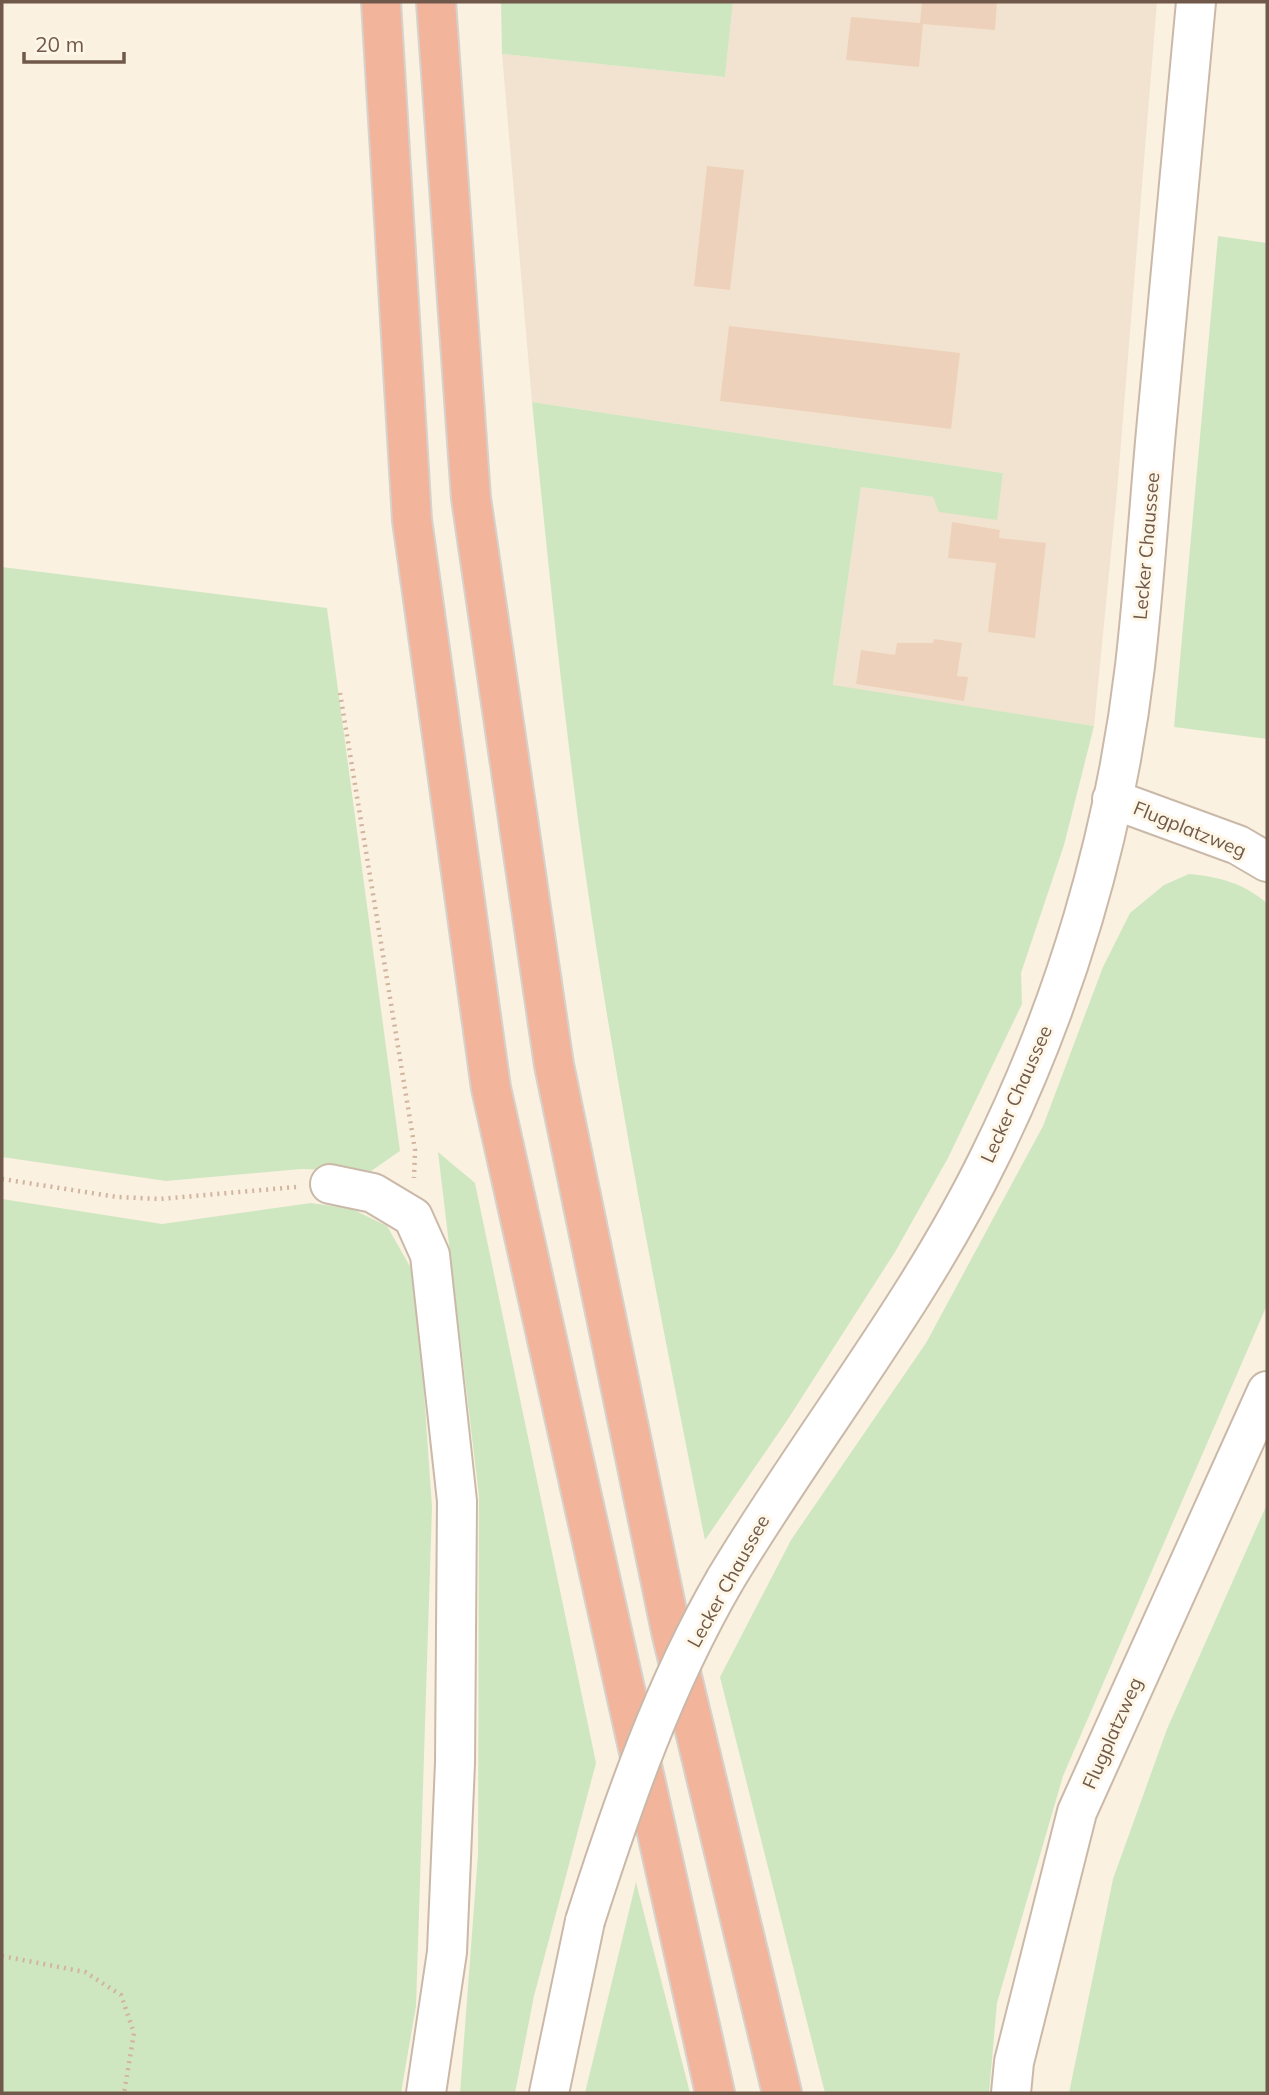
<svg xmlns="http://www.w3.org/2000/svg" width="1269" height="2095" font-family="Mulish,sans-serif">
<rect width="100%" height="100%" fill="#faf1e1"/>
<path fill="#f2e3d0" d="M733 2H1157L1117 492 1094 726 833 686 861 487 933 497 996 520 1003 473 532 402 502 54 725 77Z"/>
<path fill="#cfe7c1" d="M501 2H733L725 77 502 54Z
M1218 236 1267 243V739L1174 727Z
M532 402 1003 473 997 520 939 512 933 497 861 487 833 685 1094 726 1064 845 1021 973 1022 1004 948 1158 895 1252 788 1419 705 1540C667 1351 630 1161 600 971 570 783 551 592 532 402Z
M2 567 327 608 400 1151 371 1171 301 1169 166 1181 2 1157Z
M1189 874C1220 877 1243 883 1267 903V1305L1063 1776 997 2003 989 2093H825L720 1677 791 1540 926 1343 1043 1126 1103 967 1130 913 1164 885Z
M438 1152 475 1183 596 1763 534 1996 515 2093H460L478 1854 479 1496Z
M2 1199 162 1224 311 1203 352 1209 387 1226 416 1277 432 1507 416 2006 401 2093H2Z
M1267 1504V2093H1069L1113 1879 1167 1729Z
M636 1882 690 2093H585Z"/>
<path fill="#eed1ba" d="M922 2H997L995 30 923 24 919 67 846 60 851 17 920 23Z
M707 166 744 170 730 290 694 286Z
M729 326 960 353 951 429 720 401Z
M952 522 1000 530 999 538 1046 543 1035 638 988 632 996 563 948 558Z
M934 639 962 643 957 676 968 677 964 701 856 684 861 650 895 655 897 643H933Z"/>
<g fill="none" stroke-linecap="round" stroke-linejoin="round">
<defs>
<path id="minor" d="M1112 799 1238 845 1267 862
M330 1184 373 1193 413 1217 430 1255 457 1501 455 1763 447 1952 426 2093
M725 1580C810 1438 916 1307 989 1158 1065 1005 1115 836 1135 666 1144 588 1149 509 1156 431 1169 288 1182 145 1196 2
M549 2093 585 1921
M1011 2093 1014 2062 1077 1812 1267 1391"/>
<path id="highway" d="M381 2 412 520 491 1088 715 2093
M436 2 471 498 554 1065 671 1631 782 2093"/>
</defs>
<use href="#minor" stroke="#cab9a9" stroke-width="42"/>
<use href="#highway" stroke="#d7d1cc" stroke-width="42"/>
<path stroke="#d2b49e" stroke-width="4.5" stroke-dasharray="2 5" stroke-linecap="butt" d="M340 693 415 1150 414 1178
M2 1179 117 1197 160 1199 296 1187
M2 1956 85 1972 121 1995 134 2033 124 2093"/>
<use href="#minor" stroke="#fff" stroke-width="38"/>
<use href="#highway" stroke="#f2b49b" stroke-width="38"/>
<defs>
<path id="minor-bridge" d="M585 1921C623 1803 663 1687 725 1580"/>
</defs>
<use href="#minor-bridge" stroke="#cab9a9" stroke-width="42" stroke-linecap="butt"/>
<use href="#minor-bridge" stroke="#fff" stroke-width="38"/>
</g>
<g text-anchor="middle" dominant-baseline="central" stroke-width="6" stroke-linejoin="round" paint-order="stroke">
<g font-size="19" fill="#70594a" stroke="#fef6e6">
<text transform="translate(1146 546) rotate(-85)">Lecker Chaussee</text>
<text transform="translate(1190 829) rotate(22)">Flugplatzweg</text>
<text transform="translate(1016 1094) rotate(-66)">Lecker Chaussee</text>
<text transform="translate(728 1581) rotate(-61)">Lecker Chaussee</text>
<text transform="translate(1112 1733) rotate(-66)">Flugplatzweg</text>
</g>
</g>
<rect width="1269" height="2095" fill="none" stroke="#70594a" stroke-width="7"/>
<path d="M24 52v10h100v-10" fill="none" stroke="#70594a" stroke-width="3.5"/>
<text x="35" y="52" font-size="21" fill="#70594a" stroke="#fef6e6" stroke-width="5" paint-order="stroke">20 m</text>
</svg>
